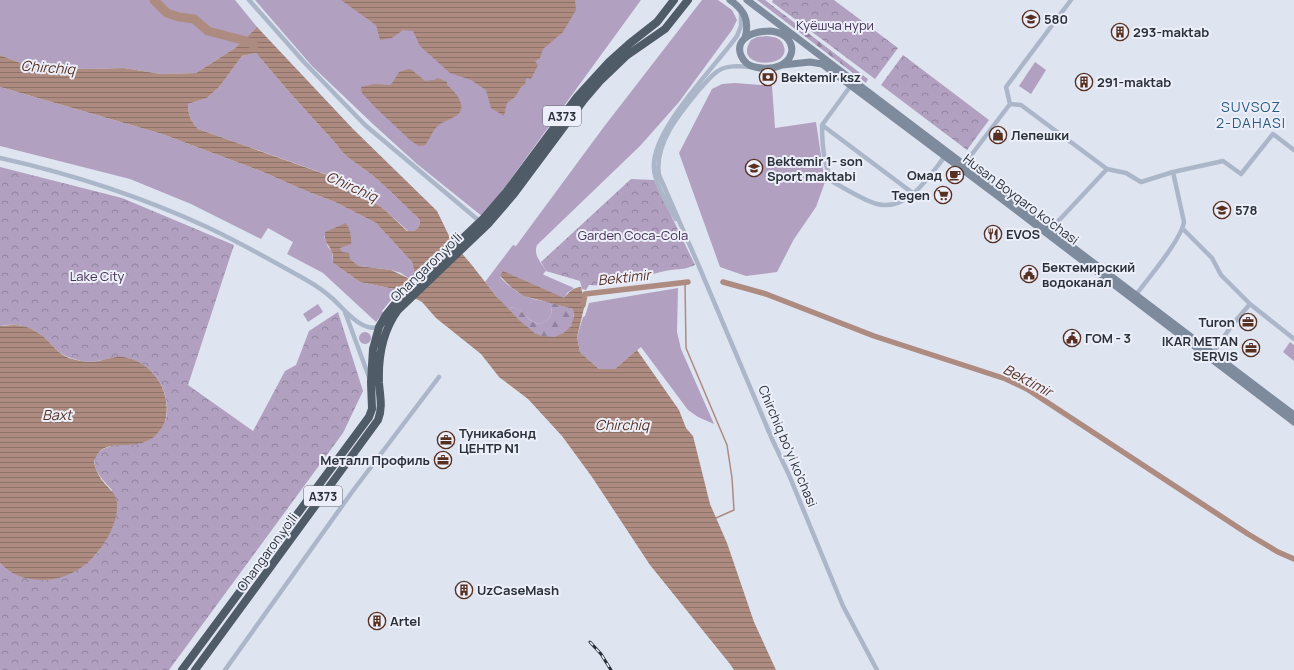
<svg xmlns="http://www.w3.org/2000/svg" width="1294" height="670" font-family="Manrope,sans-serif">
<defs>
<pattern id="forest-firs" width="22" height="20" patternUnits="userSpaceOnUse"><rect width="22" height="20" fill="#b1a0c0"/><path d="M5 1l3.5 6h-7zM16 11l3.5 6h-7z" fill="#90839d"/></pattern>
<pattern id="park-crowns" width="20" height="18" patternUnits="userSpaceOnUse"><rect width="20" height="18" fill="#b1a0c0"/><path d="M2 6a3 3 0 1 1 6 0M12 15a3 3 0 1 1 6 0" fill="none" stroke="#90839d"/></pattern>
<pattern id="water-rules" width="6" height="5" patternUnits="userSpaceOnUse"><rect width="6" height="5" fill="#ad8b80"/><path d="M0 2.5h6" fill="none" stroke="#8d726a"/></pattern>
</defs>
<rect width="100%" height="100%" fill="#dfe4f1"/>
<path fill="#b1a0c0" d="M0 0H235L257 27 235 48 196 73 161 74 124 68 85 69 28 66 0 55Z
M255 0H641L483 217 417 164 374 125 312 66Z
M702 0H718L732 10 737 20 732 30 679 102 640 146 537 245C533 255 541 262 546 271L543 274 544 275 574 288 567 293 564 299 504 272 500 277C515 293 527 299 549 302 555 312 550 321 540 324 524 321 526 306 505 307L485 282 513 245 516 246 603 128Z
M767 36C775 37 782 38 784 47 791 69 731 69 751 40L757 37Z
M256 53 290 93 337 145C346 159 360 165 372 175 389 189 403 204 418 218L420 221 419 227 414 231H408L385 210 350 186 334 177 198 129C191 121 188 115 188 104L207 98 220 86 242 56Z
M1035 62 1046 70 1031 94 1019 86Z
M735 83 772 86 775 128 816 122 825 182 816 207 794 239 777 272 746 276 720 267 679 153 712 89 722 84Z
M0 87 162 134 263 172 306 191 335 202 376 223 412 262 415 275 410 279 401 273 391 270 359 266 342 253 340 248 324 236 328 247 332 251 333 263 360 282 399 290 382 311 383 313 376 322 323 273 287 254 293 242 268 228 261 239 191 204 130 179 0 146Z
M678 288 677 332 681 349 714 424 698 417 688 410 641 347 615 369H599L580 352 577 337 583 317 585 316 589 303Z
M318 304 323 312 308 322 303 314Z
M359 338a6 6 0 1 1 12 0a6 6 0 1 1-12 0Z
M1290 342 1294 345V361L1283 352Z"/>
<path fill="url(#forest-firs)" d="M757 0H765L868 79 866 83Z
M549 302 573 309C575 318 573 326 566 332 544 350 519 321 505 307 527 306 523 321 540 324 550 321 555 312 549 302Z"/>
<path fill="url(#park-crowns)" d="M773 0H834L898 48 875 79 772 2Z
M903 55 989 120 967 150 881 85Z
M0 167 122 198 234 245 188 385 253 431 285 371 296 365 309 331 338 312 363 391 343 433 169 670H0V563C24 589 68 582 91 559 94 556 99 552 101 547 103 543 103 537 104 532 107 518 110 504 112 490 96 474 81 453 115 445 122 443 129 445 136 444 153 442 166 428 167 412 169 384 147 358 118 357 111 357 104 360 97 361 88 363 80 361 71 358 61 355 56 349 49 342 36 328 19 322 0 326Z
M631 179 654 180 695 265C683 271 677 268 665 271 641 276 613 288 589 285L586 290 582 289 580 281 546 271 541 262Z"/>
<path fill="url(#water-rules)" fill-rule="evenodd" d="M341 0H575L576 10 563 32 543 49 540 58 535 61 538 65 531 79 526 78 525 84 521 87 515 97 507 103 504 116 491 108 486 90 471 80 450 73 420 46 413 31 403 30 392 38 380 40 376 25Z
M257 27 353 129 437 211 452 242 471 264 496 296 521 322 535 333 542 336 555 337 565 332 571 326 574 316 573 309 524 296 512 288 500 276 503 271 564 298C569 292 572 288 581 287L585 304 577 337 580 352 599 369H615L637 350 679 410 686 428 693 436 710 504 727 543 754 622 776 670H734L730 664 650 565 592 477 562 436 528 399 499 377 481 354 436 318 422 302 399 290 360 282 333 263C333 259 333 255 332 252 329 244 324 244 325 232L346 223C350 229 352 237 351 244L340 248 342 252 349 253 350 259 359 266 391 270 410 279 415 275 412 262 376 223 335 202 306 191 263 172 162 134 0 87V55L28 66 85 69 124 68 161 74 196 73 235 48ZM256 53 290 93 337 145C346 159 360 165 372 175 389 189 403 204 418 218L420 221 419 227 414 231H407L385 210 350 186 333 177 198 129C191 121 188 115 188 104L207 98 220 86 242 56Z
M409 69 412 70 425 81 434 80 438 78 447 82V85C455 91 469 107 456 116 451 119 444 121 439 125 432 130 431 138 425 145L419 146 411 141 375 107 362 93 361 87 374 84 390 85 393 82 399 72Z
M13 325C28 325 40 332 50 343 56 349 61 355 69 358 79 361 88 363 99 361 107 359 114 356 123 357 151 361 171 389 166 417 165 424 161 430 156 435 151 440 144 443 137 444 121 447 100 440 94 462 95 468 98 474 101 479 108 489 118 493 117 507 117 516 114 524 110 533 104 544 96 556 86 564 63 584 21 587 0 563V326Z"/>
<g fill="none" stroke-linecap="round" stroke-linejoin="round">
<path stroke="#ad8b80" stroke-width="1.5" d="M685 282 686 348 727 445 732 478 734 510 716 518"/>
<path stroke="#ad8b80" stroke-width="5.5" d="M723 282 766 294 874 336 1006 379 1027 389 1248 534 1278 552 1294 559
M583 305 585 294 688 282"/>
<path stroke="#ad8b80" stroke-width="9" d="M154 0 167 13 179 17 194 19 208 31 246 41 254 45"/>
<path stroke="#acb6c9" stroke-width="4.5" d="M249 0 304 62 365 125 477 219
M751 67C740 66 727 65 718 71 710 76 704 85 698 91 679 114 654 144 659 175L698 264 772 439 789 475 843 606 877 670
M852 84 822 125C822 143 823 166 833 182 846 189 863 200 877 204 908 212 930 175 946 155
M1010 104 1021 105 1107 169 1126 173 1141 182 1173 172 1223 161 1241 174 1273 134 1294 150
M822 125 914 194
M0 158C72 174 142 197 209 228 243 244 276 263 308 281 317 286 325 292 333 299 345 310 361 332 379 327
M963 166 1010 104 1006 87 1071 0
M676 219C668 206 655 184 654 169 650 131 715 67 737 36L741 26V13
M1183 229 1212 258 1221 275 1250 304 1294 339
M1049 231 1107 169
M1135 296C1147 280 1181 240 1184 222L1173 172
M345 312 369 377
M1213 353 1232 325 1250 304
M225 670 352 492 439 377"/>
<path stroke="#7d8b9d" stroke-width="7" d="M730 0C744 10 750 20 745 38
M747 0 1294 415
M771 31C804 35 797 76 755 67 743 65 734 49 744 39 751 33 762 31 771 31Z
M782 65 810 62 822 64 1007 203 1294 422"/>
<path stroke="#505b68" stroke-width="8" d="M182 670 369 417 372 409 371 382 373 349 379 327 386 315 399 299 483 219 507 191 577 97 609 62 629 44 657 22 674 0
M195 670 378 420C383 408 380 396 379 383 378 357 382 332 398 310L489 223 513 195 583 101 601 80 626 56 665 29 688 0"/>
<defs>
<path id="rail" d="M590 642 601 654 611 670"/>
</defs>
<use href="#rail" stroke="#2a3138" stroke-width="3"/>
<use href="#rail" stroke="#eceff9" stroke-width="1.5" stroke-dasharray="4.5" stroke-linecap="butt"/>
</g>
<defs>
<symbol id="school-ring" viewBox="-11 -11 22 22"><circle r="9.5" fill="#eceff9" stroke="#573022" stroke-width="1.5"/><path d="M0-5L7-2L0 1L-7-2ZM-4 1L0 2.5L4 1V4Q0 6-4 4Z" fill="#573022"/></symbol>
<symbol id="building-ring" viewBox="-11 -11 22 22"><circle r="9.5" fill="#eceff9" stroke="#573022" stroke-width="1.5"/><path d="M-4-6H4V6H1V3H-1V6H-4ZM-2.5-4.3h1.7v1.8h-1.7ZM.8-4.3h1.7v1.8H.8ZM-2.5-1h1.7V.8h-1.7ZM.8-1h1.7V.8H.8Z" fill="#573022"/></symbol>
<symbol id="bank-ring" viewBox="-11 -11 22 22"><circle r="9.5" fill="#eceff9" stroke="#573022" stroke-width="1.5"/><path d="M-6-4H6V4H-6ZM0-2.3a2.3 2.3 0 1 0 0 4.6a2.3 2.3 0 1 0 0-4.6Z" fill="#573022"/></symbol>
<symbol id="shop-ring" viewBox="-11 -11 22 22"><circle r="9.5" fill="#eceff9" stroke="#573022" stroke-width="1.5"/><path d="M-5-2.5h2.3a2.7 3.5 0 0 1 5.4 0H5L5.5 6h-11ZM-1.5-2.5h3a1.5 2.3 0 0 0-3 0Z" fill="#573022"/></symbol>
<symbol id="cafe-ring" viewBox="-11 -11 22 22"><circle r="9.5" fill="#eceff9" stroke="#573022" stroke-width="1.5"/><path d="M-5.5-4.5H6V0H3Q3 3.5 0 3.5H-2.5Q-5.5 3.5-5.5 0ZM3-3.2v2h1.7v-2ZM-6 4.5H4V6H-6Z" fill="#573022"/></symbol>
<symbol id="supermarket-ring" viewBox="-11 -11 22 22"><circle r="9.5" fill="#eceff9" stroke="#573022" stroke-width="1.5"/><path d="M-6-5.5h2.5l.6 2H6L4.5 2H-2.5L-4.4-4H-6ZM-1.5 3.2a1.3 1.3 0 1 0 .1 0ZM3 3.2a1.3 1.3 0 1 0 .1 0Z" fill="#573022"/></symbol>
<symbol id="restaurant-ring" viewBox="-11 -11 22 22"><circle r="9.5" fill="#eceff9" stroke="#573022" stroke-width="1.5"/><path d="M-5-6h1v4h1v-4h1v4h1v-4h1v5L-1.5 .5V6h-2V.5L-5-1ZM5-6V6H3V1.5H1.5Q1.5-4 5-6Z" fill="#573022"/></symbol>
<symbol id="civic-ring" viewBox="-11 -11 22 22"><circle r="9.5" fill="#eceff9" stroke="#573022" stroke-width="1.5"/><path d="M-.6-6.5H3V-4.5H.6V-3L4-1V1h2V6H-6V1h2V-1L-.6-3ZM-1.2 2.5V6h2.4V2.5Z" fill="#573022"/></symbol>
<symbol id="office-ring" viewBox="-11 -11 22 22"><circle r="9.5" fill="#eceff9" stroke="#573022" stroke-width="1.5"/><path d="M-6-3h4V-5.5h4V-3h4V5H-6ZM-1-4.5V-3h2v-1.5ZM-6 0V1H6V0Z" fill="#573022"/></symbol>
</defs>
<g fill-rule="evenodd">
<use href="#school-ring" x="1021" y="9" width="20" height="20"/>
<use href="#building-ring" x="1110" y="22" width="20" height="20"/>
<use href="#bank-ring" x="758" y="67" width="20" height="20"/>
<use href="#building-ring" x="1074" y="72" width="20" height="20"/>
<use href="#shop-ring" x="988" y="125" width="20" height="20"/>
<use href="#school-ring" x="744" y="158" width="20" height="20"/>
<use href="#cafe-ring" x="945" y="165" width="20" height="20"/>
<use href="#supermarket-ring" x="933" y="185" width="20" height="20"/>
<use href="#school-ring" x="1212" y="200" width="20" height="20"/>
<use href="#restaurant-ring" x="983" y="224" width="20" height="20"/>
<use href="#civic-ring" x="1019" y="264" width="20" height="20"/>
<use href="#office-ring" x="1238" y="312" width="20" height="20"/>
<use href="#civic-ring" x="1062" y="328" width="20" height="20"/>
<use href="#office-ring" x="1241" y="338" width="20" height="20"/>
<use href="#office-ring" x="436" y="430" width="20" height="20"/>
<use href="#office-ring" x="433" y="450" width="20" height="20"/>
<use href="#building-ring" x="454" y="580" width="20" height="20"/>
<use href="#building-ring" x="367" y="611" width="20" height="20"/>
</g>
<g text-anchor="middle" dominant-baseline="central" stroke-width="4" stroke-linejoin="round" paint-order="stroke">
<g fill="#eceff9" stroke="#646a72" stroke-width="1">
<rect x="543" y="106" width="38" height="20" rx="3"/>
<rect x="304" y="486" width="38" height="20" rx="3"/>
</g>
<g font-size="12" font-weight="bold" fill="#2a3138">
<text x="562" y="116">A373</text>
<text x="323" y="496">A373</text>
</g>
<g font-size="13" font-weight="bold" fill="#2a3138" stroke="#eceff9" text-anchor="start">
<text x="1044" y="19">580</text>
<text x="1133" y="32">293-maktab</text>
<text x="781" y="77">Bektemir ksz</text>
<text x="1097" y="82">291-maktab</text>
<text x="1011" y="135">Лепешки</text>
<text x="767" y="161">Bektemir 1- son<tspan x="767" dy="15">Sport maktabi</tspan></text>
<text x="942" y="175" text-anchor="end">Омад</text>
<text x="930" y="195" text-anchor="end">Tegen</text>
<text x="1235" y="210">578</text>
<text x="1006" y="234">EVOS</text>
<text x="1042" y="267">Бектемирский<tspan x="1042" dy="15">водоканал</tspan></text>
<text x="1235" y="322" text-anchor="end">Turon</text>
<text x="1085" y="338">ГОМ - 3</text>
<text x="1238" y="341" text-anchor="end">IKAR METAN<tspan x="1238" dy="15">SERVIS</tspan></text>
<text x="459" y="433">Туникабонд<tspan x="459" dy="15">ЦЕНТР N1</tspan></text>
<text x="430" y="460" text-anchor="end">Металл Профиль</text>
<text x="477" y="590">UzCaseMash</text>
<text x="390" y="621">Artel</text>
</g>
<g font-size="13" fill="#443054" stroke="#eceff9">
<text x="835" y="25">Куёшча нури</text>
<text x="633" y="235">Garden Coca-Cola</text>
<text x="97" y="276">Lake City</text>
</g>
<g font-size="13" fill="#2a3138" stroke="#eceff9">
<text transform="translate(1021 199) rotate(37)">Husan Boyqaro ko'chasi</text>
<text transform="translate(426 267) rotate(-44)">Ohangaron yoʻli</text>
<text transform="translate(788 446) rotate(67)">Chirchiq bo'yi ko'chasi</text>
<text transform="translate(267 552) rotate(-54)">Ohangaron yoʻli</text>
</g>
<g font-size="14" font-style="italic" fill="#573022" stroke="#eceff9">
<text transform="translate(48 67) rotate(4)">Chirchiq</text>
<text transform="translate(352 186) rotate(24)">Chirchiq</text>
<text transform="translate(624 277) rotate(-6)">Bektimir</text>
<text transform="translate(1028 380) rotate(28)">Bektimir</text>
<text x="57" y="414">Baхt</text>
<text x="622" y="424">Chirchiq</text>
</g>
<g font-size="14" letter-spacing="1" fill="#285a82" stroke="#eceff9">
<text x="1251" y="106">SUVSOZ<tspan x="1251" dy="16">2-DAHASI</tspan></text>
</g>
</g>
</svg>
